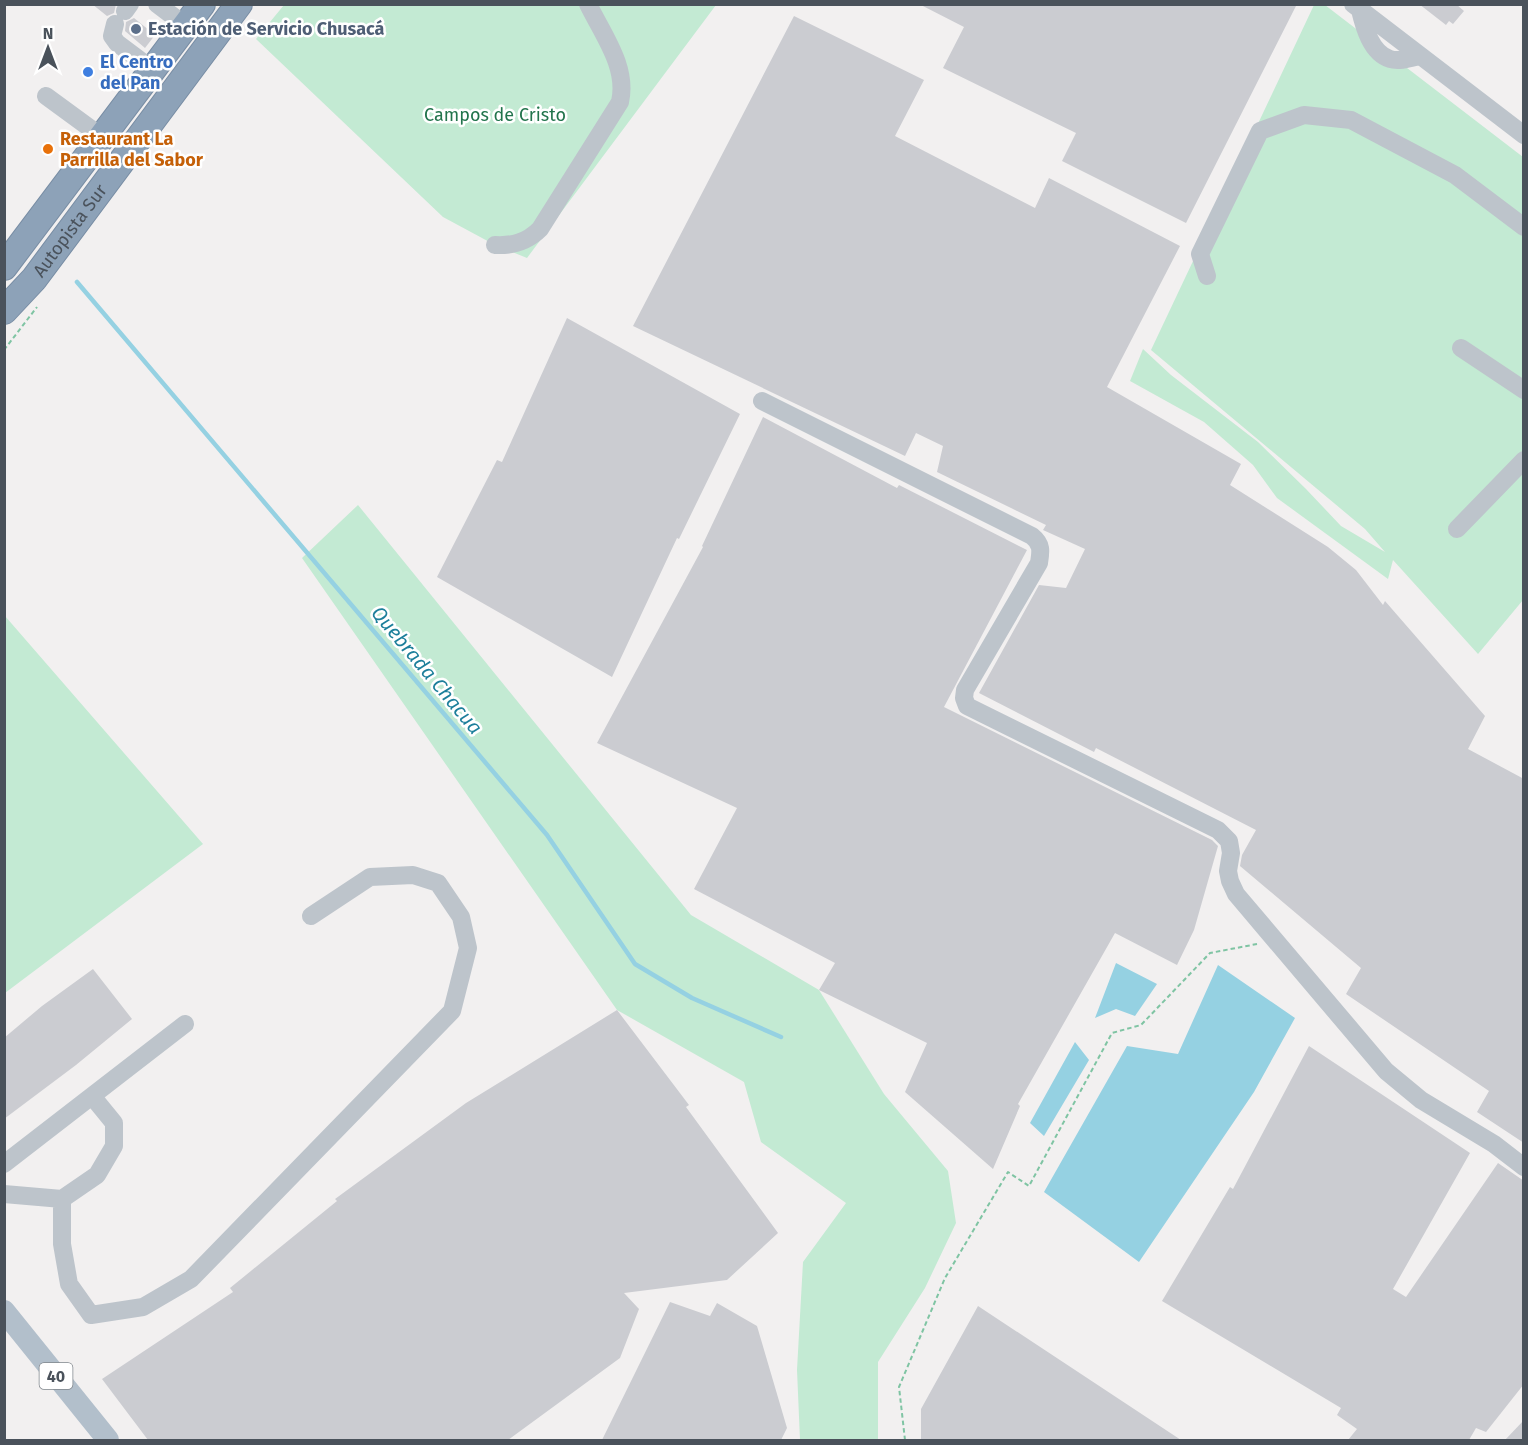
<svg xmlns="http://www.w3.org/2000/svg" width="1528" height="1445" font-family="'Fira Sans',sans-serif">
<rect width="100%" height="100%" fill="#f2f0f0"/>
<path fill="#c3ead3" d="M284 5H716L527 258 495 245 443 217 256 39Z
M1314 5H1325L1523 157V600L1478 654 1393 560 1388 579 1277 498 1253 465 1204 422 1130 381 1143 349 1171 375 1258 442 1306 489 1341 526 1385 552 1365 529 1151 350Z
M358 505 691 915 819 990 884 1094 948 1171 956 1223 925 1288 878 1362V1440H800L797 1370 803 1262 846 1203 761 1142 744 1082 617 1010 302 558Z
M5 616 203 844 5 993H4Z"/>
<path fill="#95d1e2" d="M1116 963 1157 984 1135 1016 1116 1009 1095 1018Z
M1218 965 1295 1018 1254 1092 1139 1262 1044 1192 1127 1046 1178 1054Z
M1075 1042 1089 1060 1044 1136 1030 1123Z"/>
<g fill="none" stroke-linecap="round" stroke-linejoin="round">
<path stroke="#95d1e2" stroke-width="4.5" d="M77 282 547 835 635 964 692 998 781 1037"/>
</g>
<path fill="#cbccd1" d="M92 4H116L114 13 107 16Z
M919 4H1297L1186 223 1062 161 1076 133 943 68 964 27Z
M1419 4H1456L1464 11 1453 24 1449 21 1446 25Z
M794 16 924 80 895 136 1035 208 1049 178 1180 246 1107 387 1241 464 1230 485 1328 547 1356 570 1383 605 1385 601 1485 716 1468 749 1524 779V1143L1477 1112 1489 1091 1346 994 1361 968 1240 866 1242 855 1256 830 1096 748 1094 752 979 693 1039 585 1066 588 1085 549 1043 530 1046 525 937 472 943 446 916 433 905 456 633 326Z
M134 18 155 35 145 48 125 31 126 22Z
M567 318 740 414 679 539 677 538 612 677 437 577 497 460 502 462Z
M763 417 897 488 899 485 1027 550 944 707 1212 840 1218 846 1194 930 1177 965 1115 933 1018 1104 1020 1106 993 1169 905 1092 927 1043 819 990 835 963 694 889 737 808 597 743 703 547 702 546Z
M93 969 132 1019 76 1065 4 1119V1038L42 1006Z
M617 1010 689 1105 686 1107 778 1233 727 1280 624 1293 639 1309 620 1358 508 1440H148L102 1379 233 1292 230 1288 337 1201 335 1199 466 1103Z
M1309 1046 1470 1153 1393 1289 1406 1297 1498 1163 1524 1181V1384L1486 1432 1476 1428 1469 1440H1348L1357 1429 1337 1415 1341 1408 1162 1301 1230 1187 1233 1189Z
M670 1302 710 1316 717 1303 757 1326 787 1428 781 1440H602Z
M978 1306 1181 1440H921V1409Z
M1524 1420V1440H1505Z"/>
<g fill="none" stroke-linecap="round" stroke-linejoin="round">
<defs>
<g id="highway">
<path d="M4 267 202 4"/>
<path id="s1" d="M4 311 34 279 239 4"/>
</g>
</defs>
<use href="#highway" stroke="#788da4" stroke-width="28"/>
<path stroke="#7fc4a3" stroke-width="2" stroke-dasharray="4.5 3" stroke-linecap="butt" d="M4 350 37 307
M905 1440 899 1387 945 1278 1008 1172 1029 1186 1112 1033 1141 1025 1210 953 1257 944"/>
<path stroke="#bdc4cb" stroke-width="18" d="M157 4 186 26
M1353 4 1524 135
M1360 10C1364 27 1371 53 1390 59 1399 62 1411 58 1420 56
M125 11 130 4
M115 24 112 36 117 43 153 70
M46 96 102 137
M495 245C513 246 527 242 540 229L620 102C628 67 603 35 588 4
M1207 276 1200 254 1260 131 1304 115 1351 120 1455 175 1524 227
M1461 348 1524 390
M762 401 1032 536C1042 544 1041 551 1039 563L965 690 964 698 967 706 1218 830 1229 841 1231 853 1228 871 1230 881 1236 894 1386 1071 1421 1100 1494 1144 1524 1167
M1457 529 1524 460
M4 1164 185 1024
M4 1194 62 1199 97 1175 114 1146V1123L92 1096
M62 1199V1244L69 1284 91 1315 143 1307 191 1279 452 1011 468 948 461 917 438 883 413 875 370 877 311 916"/>
<path stroke="#b2bfcb" stroke-width="22" d="M4 1311 108 1440"/>
<use href="#highway" stroke="#8da2b8" stroke-width="26"/>
</g>
<circle fill="#5c6f8a" stroke="#fff" stroke-width="2" cx="136" cy="29" r="6"/>
<circle fill="#3f7fe0" stroke="#fff" stroke-width="2" cx="88" cy="72" r="6"/>
<circle fill="#e8710a" stroke="#fff" stroke-width="2" cx="48" cy="149" r="6"/>
<g text-anchor="middle" dominant-baseline="central" stroke-width="5" stroke-linejoin="round" paint-order="stroke">
<rect fill="#fff" stroke="#80868c" stroke-width="1.5" x="39.5" y="1363" width="33" height="26" rx="4.5"/>
<g font-size="16" font-weight="bold" fill="#4a525b">
<text x="56" y="1376">40</text>
</g>
<g font-size="18" font-weight="bold" fill="#4e5e75" stroke="#fff" text-anchor="start">
<text x="148" y="29">Estación de Servicio Chusacá</text>
</g>
<g font-size="18" font-weight="bold" fill="#366cbe" stroke="#fff" text-anchor="start">
<text x="100" y="62">El Centro<tspan x="100" dy="21">del Pan</tspan></text>
</g>
<g font-size="18" fill="#22744c" stroke="#fff">
<text x="495" y="115">Campos de Cristo</text>
</g>
<g font-size="18" font-weight="bold" fill="#c56008" stroke="#fff" text-anchor="start">
<text x="60" y="139">Restaurant La<tspan x="60" dy="21">Parrilla del Sabor</tspan></text>
</g>
<g font-size="18" fill="#4a525b" stroke="#fff">
<text stroke="none"><textPath href="#s1" startOffset="104">Autopista Sur</textPath></text>
</g>
<g font-size="20" font-style="italic" fill="#1d7f9b" stroke="#fff">
<text transform="translate(427 670) rotate(50)">Quebrada Chacua</text>
</g>
</g>
<rect width="1528" height="1445" fill="none" stroke="#4a525b" stroke-width="12"/>
<g transform="translate(48 48)" stroke="#ffffff" stroke-width="4.5" paint-order="stroke">
<path d="M0-4.5L10 22L0 15L-10 22Z" fill="#4a525b"/>
<text y="-9" font-size="16" font-weight="bold" text-anchor="middle" fill="#4a525b">N</text>
</g>
</svg>
